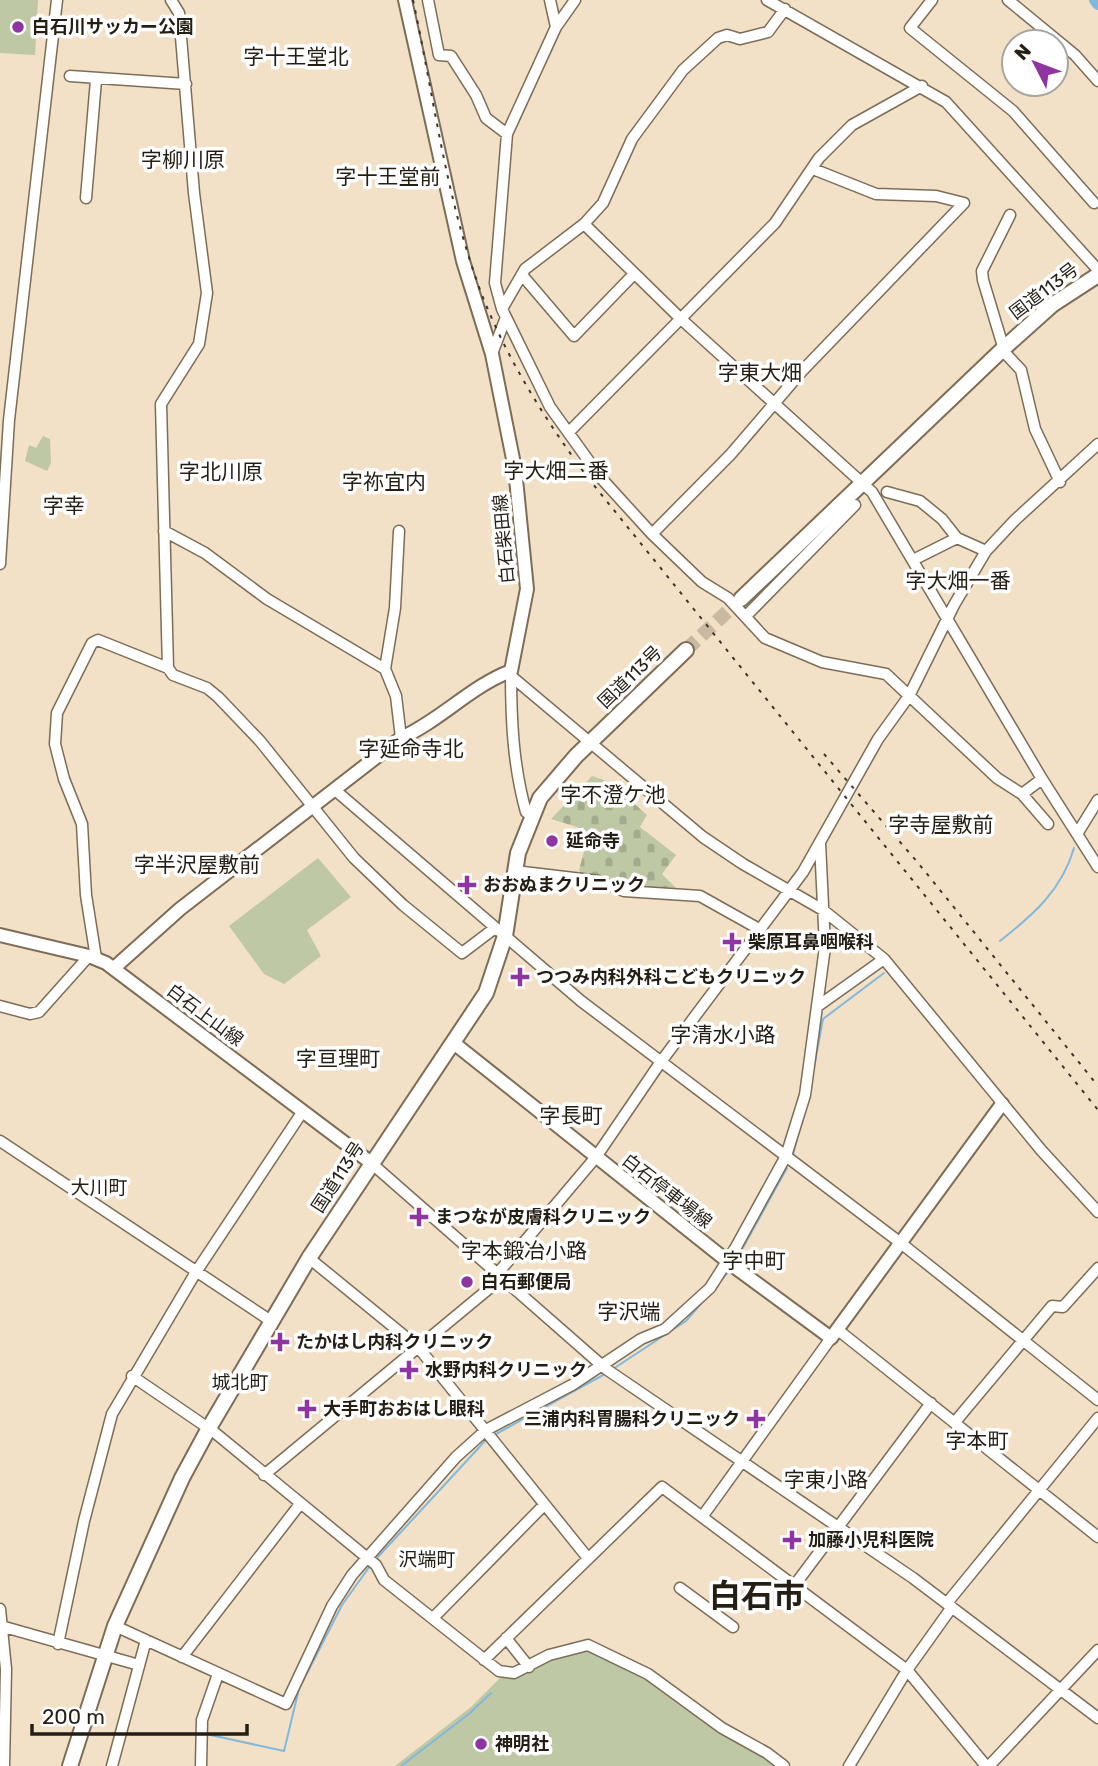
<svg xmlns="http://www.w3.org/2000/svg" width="1098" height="1766" font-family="Rubik,'Noto Sans JP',sans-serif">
<defs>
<pattern id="cemetery-stones" width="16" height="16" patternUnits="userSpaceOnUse" patternTransform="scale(1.75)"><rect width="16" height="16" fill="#bec8a5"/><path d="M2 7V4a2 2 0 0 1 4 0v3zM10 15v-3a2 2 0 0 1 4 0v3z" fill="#a3ab8d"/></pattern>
</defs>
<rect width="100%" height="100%" fill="#f2e0c7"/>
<path fill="url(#cemetery-stones)" d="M592 776 610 782 647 815 640 827 676 855 662 874 678 890 627 887 607 876 582 875 579 870 588 837 577 827 551 819Z"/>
<path fill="#bec8a5" d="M0 0H38L35 55 0 53Z
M43 436 50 439 51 463 47 471 25 461 29 445 36 448Z
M318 858 351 897 307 930 321 956 284 984 264 974 229 926Z
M584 1645 648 1674 780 1766H395L471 1707 504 1674Z"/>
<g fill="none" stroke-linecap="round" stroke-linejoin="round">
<path stroke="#81b9de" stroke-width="2" d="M1089 823 1098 811
M1000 941C1033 915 1062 890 1074 848
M813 1073 823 1019 884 973
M793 1155 801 1123
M735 1262 787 1168
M613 1369 686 1321 730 1270
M496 1434 605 1374
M376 1559 485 1441
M586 1650 640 1676
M206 1734 284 1751 299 1689 342 1605 370 1566
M401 1766 470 1713 491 1693"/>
<path stroke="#81b9de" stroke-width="12" d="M1095 0 1098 4"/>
<path stroke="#c9b9a3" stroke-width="14" stroke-dasharray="14 7" stroke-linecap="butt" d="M686 650 741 599"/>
<defs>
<path id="minor" d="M428 0 439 55 451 56 476 95 486 118 507 134
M550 0 556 27
M575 0 556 27 507 134 495 283 502 309 550 407 601 478 652 534 702 582 728 598 765 638 822 662 886 674 997 778 1022 794 1048 824
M767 0 946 102 1098 270
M932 0 910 28 1013 111 1094 203
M1008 0 1075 55 1098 81
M70 76 186 84
M86 198 96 80
M1010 215 982 271 983 280 1005 353 1021 370 1035 429 1060 482
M584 224 681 319 872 492 1042 779 1098 867
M522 275 574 336 634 274
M502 309 525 269 584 224 603 203 632 139 683 70 718 38 727 35 740 39 768 32 785 9
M492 354 506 317
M569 432 775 223 819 158 852 125 922 86
M887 492 920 501 942 519 957 538 986 551
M164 531 205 553 267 599 385 669
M399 531 395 608 385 669 396 696 401 738
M652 534 731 454 802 371 964 203 936 196 876 194 813 169
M913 560 957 538
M0 564 9 420 57 0
M746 616 855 505
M168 668 161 404 199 344 207 293 194 193 179 13 171 0
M511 672C511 720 513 765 526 812L532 815
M511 676 703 837 743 864 823 910 884 959 1041 1150 1098 1212
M335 790 581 1001 902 1244 1098 1400
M1022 794 1042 779
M1077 834 1098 800
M515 871 599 881 624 891 700 896 759 929
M96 958 86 895 82 824 64 779 55 744 57 713 92 643 98 640 168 668 173 675 207 688 218 697 260 741 354 858 403 905 462 953 495 928
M0 1006 30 1014 39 1012 89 956
M818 1006 884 959
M0 1141 271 1321
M370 1162 606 1369 913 1578 1098 1718
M309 1258 418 1347 587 1557
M498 1273 596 1157 660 1063 803 872 878 739 909 696 954 605 986 551 1015 520 1098 444
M838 1330 1098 1537
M132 1376 214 1432 376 1565 384 1580 499 1671 514 1673 549 1655 588 1645 648 1674 722 1728 767 1753 784 1766
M955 1422 1052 1306 1063 1307 1098 1268
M264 1475 503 1277
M702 1517 831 1338
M794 1586 931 1403
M680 1588 733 1627
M947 1603 1098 1418
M0 1609 6 1669 4 1766
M433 1618 544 1505
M1 1626 139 1665
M115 1626 286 1704 332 1606 352 1575 456 1457 486 1430 572 1385 641 1339 665 1329 710 1288 736 1247 786 1156 805 1095 825 947 820 843
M506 1638 529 1667
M58 1644 84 1521 112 1414 196 1272 303 1111
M182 1657 300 1504
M484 1660 662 1487 907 1670 986 1766
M112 1766 146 1640
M201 1766 202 1720 218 1674
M849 1766 907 1670 952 1607
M989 1766 1098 1650"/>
<path id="major" d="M0 935 89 956 106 963 370 1162
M114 968 180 909 401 738C441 720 471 686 511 671L527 589 515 469 492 354 463 261 405 0
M455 1044 736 1268 831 1338 1002 1104"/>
<path id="highway" d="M741 599 1004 348 1052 305 1098 275
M70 1766 115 1626 182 1478 209 1428 309 1258 486 993 505 936 518 853 540 798 576 756 686 650"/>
</defs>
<use href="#minor" stroke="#7d6d57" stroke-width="13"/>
<use href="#major" stroke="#7d6d57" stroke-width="16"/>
<use href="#highway" stroke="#7d6d57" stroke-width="18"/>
<use href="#minor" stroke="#fff" stroke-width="10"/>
<use href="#major" stroke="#fff" stroke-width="12"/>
<use href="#highway" stroke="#fff" stroke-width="14"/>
<path stroke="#3e352b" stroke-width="2" stroke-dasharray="3.5 7" stroke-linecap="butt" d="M413 0C434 97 446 201 482 295 508 361 546 421 588 478L1098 1110
M824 754 919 864 1098 1086"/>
</g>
<g fill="#8e35a1" stroke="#fff" stroke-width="2.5">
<circle cx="18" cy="27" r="7"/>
<circle cx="552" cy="841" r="7"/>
<path d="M463.5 874.5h7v7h7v7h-7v7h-7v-7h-7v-7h7z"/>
<path d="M728.5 931.5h7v7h7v7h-7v7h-7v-7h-7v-7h7z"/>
<path d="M516.5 966.5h7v7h7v7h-7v7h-7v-7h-7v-7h7z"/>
<path d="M415.5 1206.5h7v7h7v7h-7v7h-7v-7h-7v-7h7z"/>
<circle cx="467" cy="1282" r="7"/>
<path d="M276.5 1331.5h7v7h7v7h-7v7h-7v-7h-7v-7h7z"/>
<path d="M405.5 1359.5h7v7h7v7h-7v7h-7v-7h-7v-7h7z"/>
<path d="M303.5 1398.5h7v7h7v7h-7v7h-7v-7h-7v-7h7z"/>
<path d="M752.5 1408.5h7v7h7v7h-7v7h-7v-7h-7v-7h7z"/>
<path d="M788.5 1529.5h7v7h7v7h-7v7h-7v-7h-7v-7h7z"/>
<circle cx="481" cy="1744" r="7"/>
</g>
<g text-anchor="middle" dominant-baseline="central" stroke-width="7" stroke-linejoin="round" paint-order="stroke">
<g font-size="18" font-weight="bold" fill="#251e15" stroke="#fff" text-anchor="start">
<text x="32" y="27">白石川サッカー公園</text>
<text x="566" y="841">延命寺</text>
<text x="483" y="885">おおぬまクリニック</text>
<text x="748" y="942">柴原耳鼻咽喉科</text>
<text x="536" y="977">つつみ内科外科こどもクリニック</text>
<text x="435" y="1217">まつなが皮膚科クリニック</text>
<text x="481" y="1282">白石郵便局</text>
<text x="296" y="1342">たかはし内科クリニック</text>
<text x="425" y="1370">水野内科クリニック</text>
<text x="323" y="1409">大手町おおはし眼科</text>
<text x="740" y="1419" text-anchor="end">三浦内科胃腸科クリニック</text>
<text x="808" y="1540">加藤小児科医院</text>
<text x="495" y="1744">神明社</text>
</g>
<g font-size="18" fill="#251e15" stroke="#fff">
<text transform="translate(1044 291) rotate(-37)">国道113号</text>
<text transform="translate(504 539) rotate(-95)">白石柴田線</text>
<text transform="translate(630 677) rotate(-44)">国道113号</text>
<text transform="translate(205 1015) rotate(37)">白石上山線</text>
<text transform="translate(338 1177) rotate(-57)">国道113号</text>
<text transform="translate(667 1191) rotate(38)">白石停車場線</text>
</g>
<g font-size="19" fill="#251e15" stroke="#fff">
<text x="99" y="1187">大川町</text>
<text x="240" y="1382">城北町</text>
<text x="427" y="1559">沢端町</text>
</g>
<g font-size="21" fill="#251e15" stroke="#fff">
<text x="296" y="56">字十王堂北</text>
<text x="183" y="159">字柳川原</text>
<text x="388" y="176">字十王堂前</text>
<text x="760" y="372">字東大畑</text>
<text x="556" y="470">字大畑二番</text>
<text x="221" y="471">字北川原</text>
<text x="384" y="481">字祢宜内</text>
<text x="64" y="505">字幸</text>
<text x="958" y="580">字大畑一番</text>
<text x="411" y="748">字延命寺北</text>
<text x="613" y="794">字不澄ケ池</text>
<text x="941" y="824">字寺屋敷前</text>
<text x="197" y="864">字半沢屋敷前</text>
<text x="723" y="1034">字清水小路</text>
<text x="338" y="1058">字亘理町</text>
<text x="571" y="1115">字長町</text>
<text x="524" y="1250">字本鍛冶小路</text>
<text x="754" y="1260">字中町</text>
<text x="629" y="1311">字沢端</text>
<text x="977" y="1440">字本町</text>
<text x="826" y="1479">字東小路</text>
</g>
<g font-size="32" font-weight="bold" fill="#251e15" stroke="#fff">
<text x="757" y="1596">白石市</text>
</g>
</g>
<g transform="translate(1035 63) rotate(312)"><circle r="33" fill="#ffffff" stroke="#a8a5a1" stroke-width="2"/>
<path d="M0-5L12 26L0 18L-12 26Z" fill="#8e35a1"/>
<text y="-10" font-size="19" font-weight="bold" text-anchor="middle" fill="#251e15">N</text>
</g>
<path d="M32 1724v10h215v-10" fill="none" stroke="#251e15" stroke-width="3.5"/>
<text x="42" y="1724" font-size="21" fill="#251e15" stroke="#ffffff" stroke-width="5" paint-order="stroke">200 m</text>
</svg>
